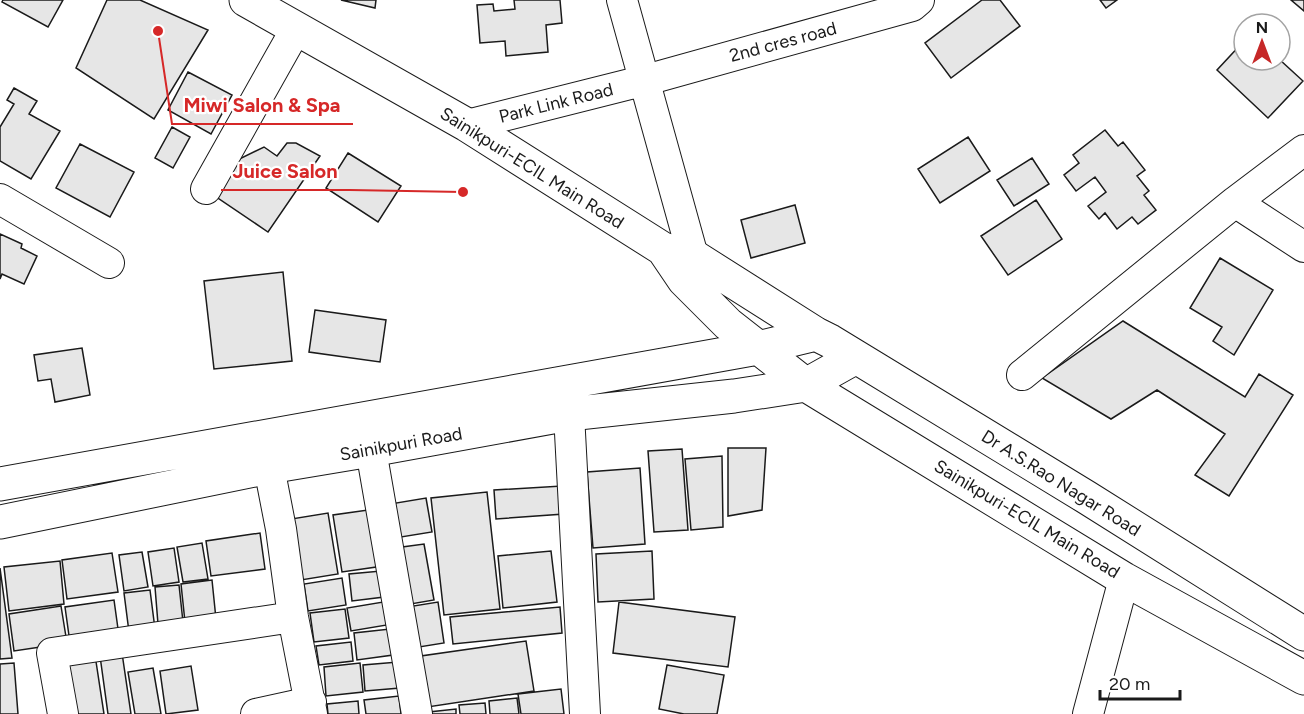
<svg xmlns="http://www.w3.org/2000/svg" width="1304" height="714" font-family="Figtree,sans-serif">
<rect width="100%" height="100%" fill="#fff"/>
<path fill="#e6e6e6" stroke="#1a1a1a" stroke-width="1.5" d="M3 0H63L48 27 2 2Z
M107 0H140L208 30 154 119 76 68Z
M341 0H376L375 8Z
M514 0H560L562 23 546 25 548 52 506 56 505 41 480 43 477 5 493 4 494 11 515 9Z
M982 0H1000L1020 26 951 78 925 43Z
M1100 0H1117L1106 8Z
M1291 0H1304V11Z
M1244 41V60H1280L1303 81 1268 118 1217 70Z
M188 72 232 95 211 134 168 110Z
M14 88 37 101 29 114 60 131 31 179 0 161V127L14 104 7 100Z
M172 127 190 137 173 168 155 158Z
M1105 130 1118 146 1123 142 1145 170 1137 176 1149 191 1144 195 1156 210 1138 224 1132 217 1117 229 1105 213 1099 219 1088 206 1106 192 1095 177 1076 191 1064 175 1079 163 1073 155Z
M968 137 990 171 940 203 918 169Z
M287 143H296L320 156 268 232 209 192 229 164 264 147 277 156Z
M80 144 134 172 110 217 56 188Z
M348 153 401 186 378 222 326 188Z
M1032 158 1049 184 1014 206 997 180Z
M1036 200 1062 239 1008 275 981 236Z
M795 205 805 243 751 258 741 220Z
M0 234 22 244 21 248 37 256 24 284 2 274 0 279Z
M1220 258 1273 290 1234 355 1213 341 1222 327 1190 308Z
M283 272 292 361 214 369 204 281Z
M315 310 386 320 380 362 309 352Z
M1123 321 1245 397 1259 374 1293 395 1229 496 1195 475 1225 434 1157 390 1111 419 1042 378Z
M82 348 90 395 55 402 51 379 38 381 34 355Z
M728 448H766L762 510 728 516Z
M682 449 688 530 654 532 648 451Z
M722 456 723 527 691 530 685 459Z
M640 468 645 544 593 548 587 472Z
M562 486 564 514 496 519 494 490Z
M487 492 500 609 444 615 431 498Z
M426 498 432 532 395 538 390 504Z
M375 509 383 566 342 572 333 515Z
M328 513 338 574 301 580 291 519Z
M260 533 265 569 211 576 206 541Z
M202 543 208 579 183 582 177 547Z
M424 544 434 600 405 605 395 548Z
M174 548 179 582 153 586 148 552Z
M551 551 557 602 503 608 498 556Z
M652 551 654 599 598 602 596 554Z
M142 552 148 587 124 591 119 555Z
M112 553 118 592 67 599 62 560Z
M60 561 64 604 9 611 4 567Z
M0 568 12 658 0 659Z
M381 571 384 597 352 601 349 574Z
M342 578 346 605 308 611 304 584Z
M212 580 216 619 185 622 181 584Z
M179 585 183 622 158 624 155 587Z
M150 590 155 629 129 632 124 593Z
M114 600 119 636 70 643 65 607Z
M395 600 399 623 351 631 347 608Z
M438 602 444 643 413 648 407 607Z
M619 602 735 617 728 667 613 653Z
M61 606 67 643 14 651 9 614Z
M560 607 562 633 453 644 450 617Z
M345 609 349 638 314 642 310 613Z
M390 629 393 655 357 660 354 633Z
M526 641 534 691 421 708 414 657Z
M351 642 353 661 319 665 316 646Z
M122 653 131 714H108L100 656Z
M95 655 104 714H74L65 659Z
M398 662 400 688 365 691 363 665Z
M14 663 18 714H0V664Z
M360 663 363 692 326 696 324 667Z
M667 665 724 675 717 714H684L659 709Z
M191 666 198 710 166 714 160 671Z
M153 668 161 714H135L128 672Z
M561 689 564 714H521L518 694Z
M399 696 401 714H366L364 700Z
M517 698 519 714H490L489 701Z
M358 701 359 714H328L327 704Z
M485 703 486 714H460L459 705Z
M456 709V714H429V712Z"/>
<g fill="none" stroke-linecap="round" stroke-linejoin="round">
<defs>
<path id="minor" d="M622 0 693 256 685 277
M467 125 646 80 912 6 919 0
M206 189 296 29
M0 199 109 263
M1235 202 1304 247
M1022 375 1235 202 1304 150
M569 414 585 714
M371 450 417 714
M269 467 281 529 293 617 312 714
M63 714 52 653 293 617
M256 714 311 702
M1088 714 1124 579"/>
<path id="major" d="M246 0 467 125 663 249 693 256 816 334 830 341 1086 497 1304 634
M663 249 684 280 728 324 806 385 1124 579 1304 678
M0 484 758 348 816 334
M0 522 269 467 371 450 569 414 734 396 806 385 856 357"/>
</defs>
<use href="#minor" stroke="#1a1a1a" stroke-width="32"/>
<use href="#major" stroke="#1a1a1a" stroke-width="35"/>
<use href="#minor" stroke="#fff" stroke-width="30"/>
<use href="#major" stroke="#fff" stroke-width="33"/>
</g>
<g text-anchor="middle" dominant-baseline="central" stroke-width="4.5" stroke-linejoin="round" paint-order="stroke">
<g font-size="18" fill="#1a1a1a" stroke="#fff">
<text transform="translate(783 42) rotate(-15)">2nd cres road</text>
<text transform="translate(556 103) rotate(-14)">Park Link Road</text>
<text transform="translate(532 168) rotate(32)">Sainikpuri-ECIL Main Road</text>
<text transform="translate(401 444) rotate(-10)">Sainikpuri Road</text>
<text transform="translate(1061 483) rotate(32)">Dr A.S.Rao Nagar Road</text>
<text transform="translate(1027 519) rotate(31)">Sainikpuri-ECIL Main Road</text>
</g>
</g>
<path fill="none" stroke="#d62828" stroke-width="2" d="M158 31L172 124H353M463 192L350 190H221"/>
<g fill="#d62828" stroke="#fff" stroke-width="2">
<circle cx="158" cy="31" r="6"/>
<circle cx="463" cy="192" r="6"/>
</g>
<g font-size="20" text-anchor="middle" font-weight="bold" fill="#d62828" stroke="#fff" stroke-width="4.5" stroke-linejoin="round" paint-order="stroke">
<text x="262" y="112">Miwi Salon &amp; Spa</text>
<text x="285" y="178">Juice Salon</text>
</g>
<g transform="translate(1262 42)"><circle r="28" fill="#ffffff" stroke="#a3a3a3" stroke-width="1.5"/>
<path d="M0-4.5L10 22L0 15L-10 22Z" fill="#c62828"/>
<text y="-9" font-size="16" font-weight="bold" text-anchor="middle" fill="#1a1a1a">N</text>
</g>
<path d="M1100 690v9h80v-9" fill="none" stroke="#1a1a1a" stroke-width="3"/>
<text x="1109" y="690" font-size="18" fill="#1a1a1a" stroke="#ffffff" stroke-width="4.5" paint-order="stroke">20 m</text>
</svg>
